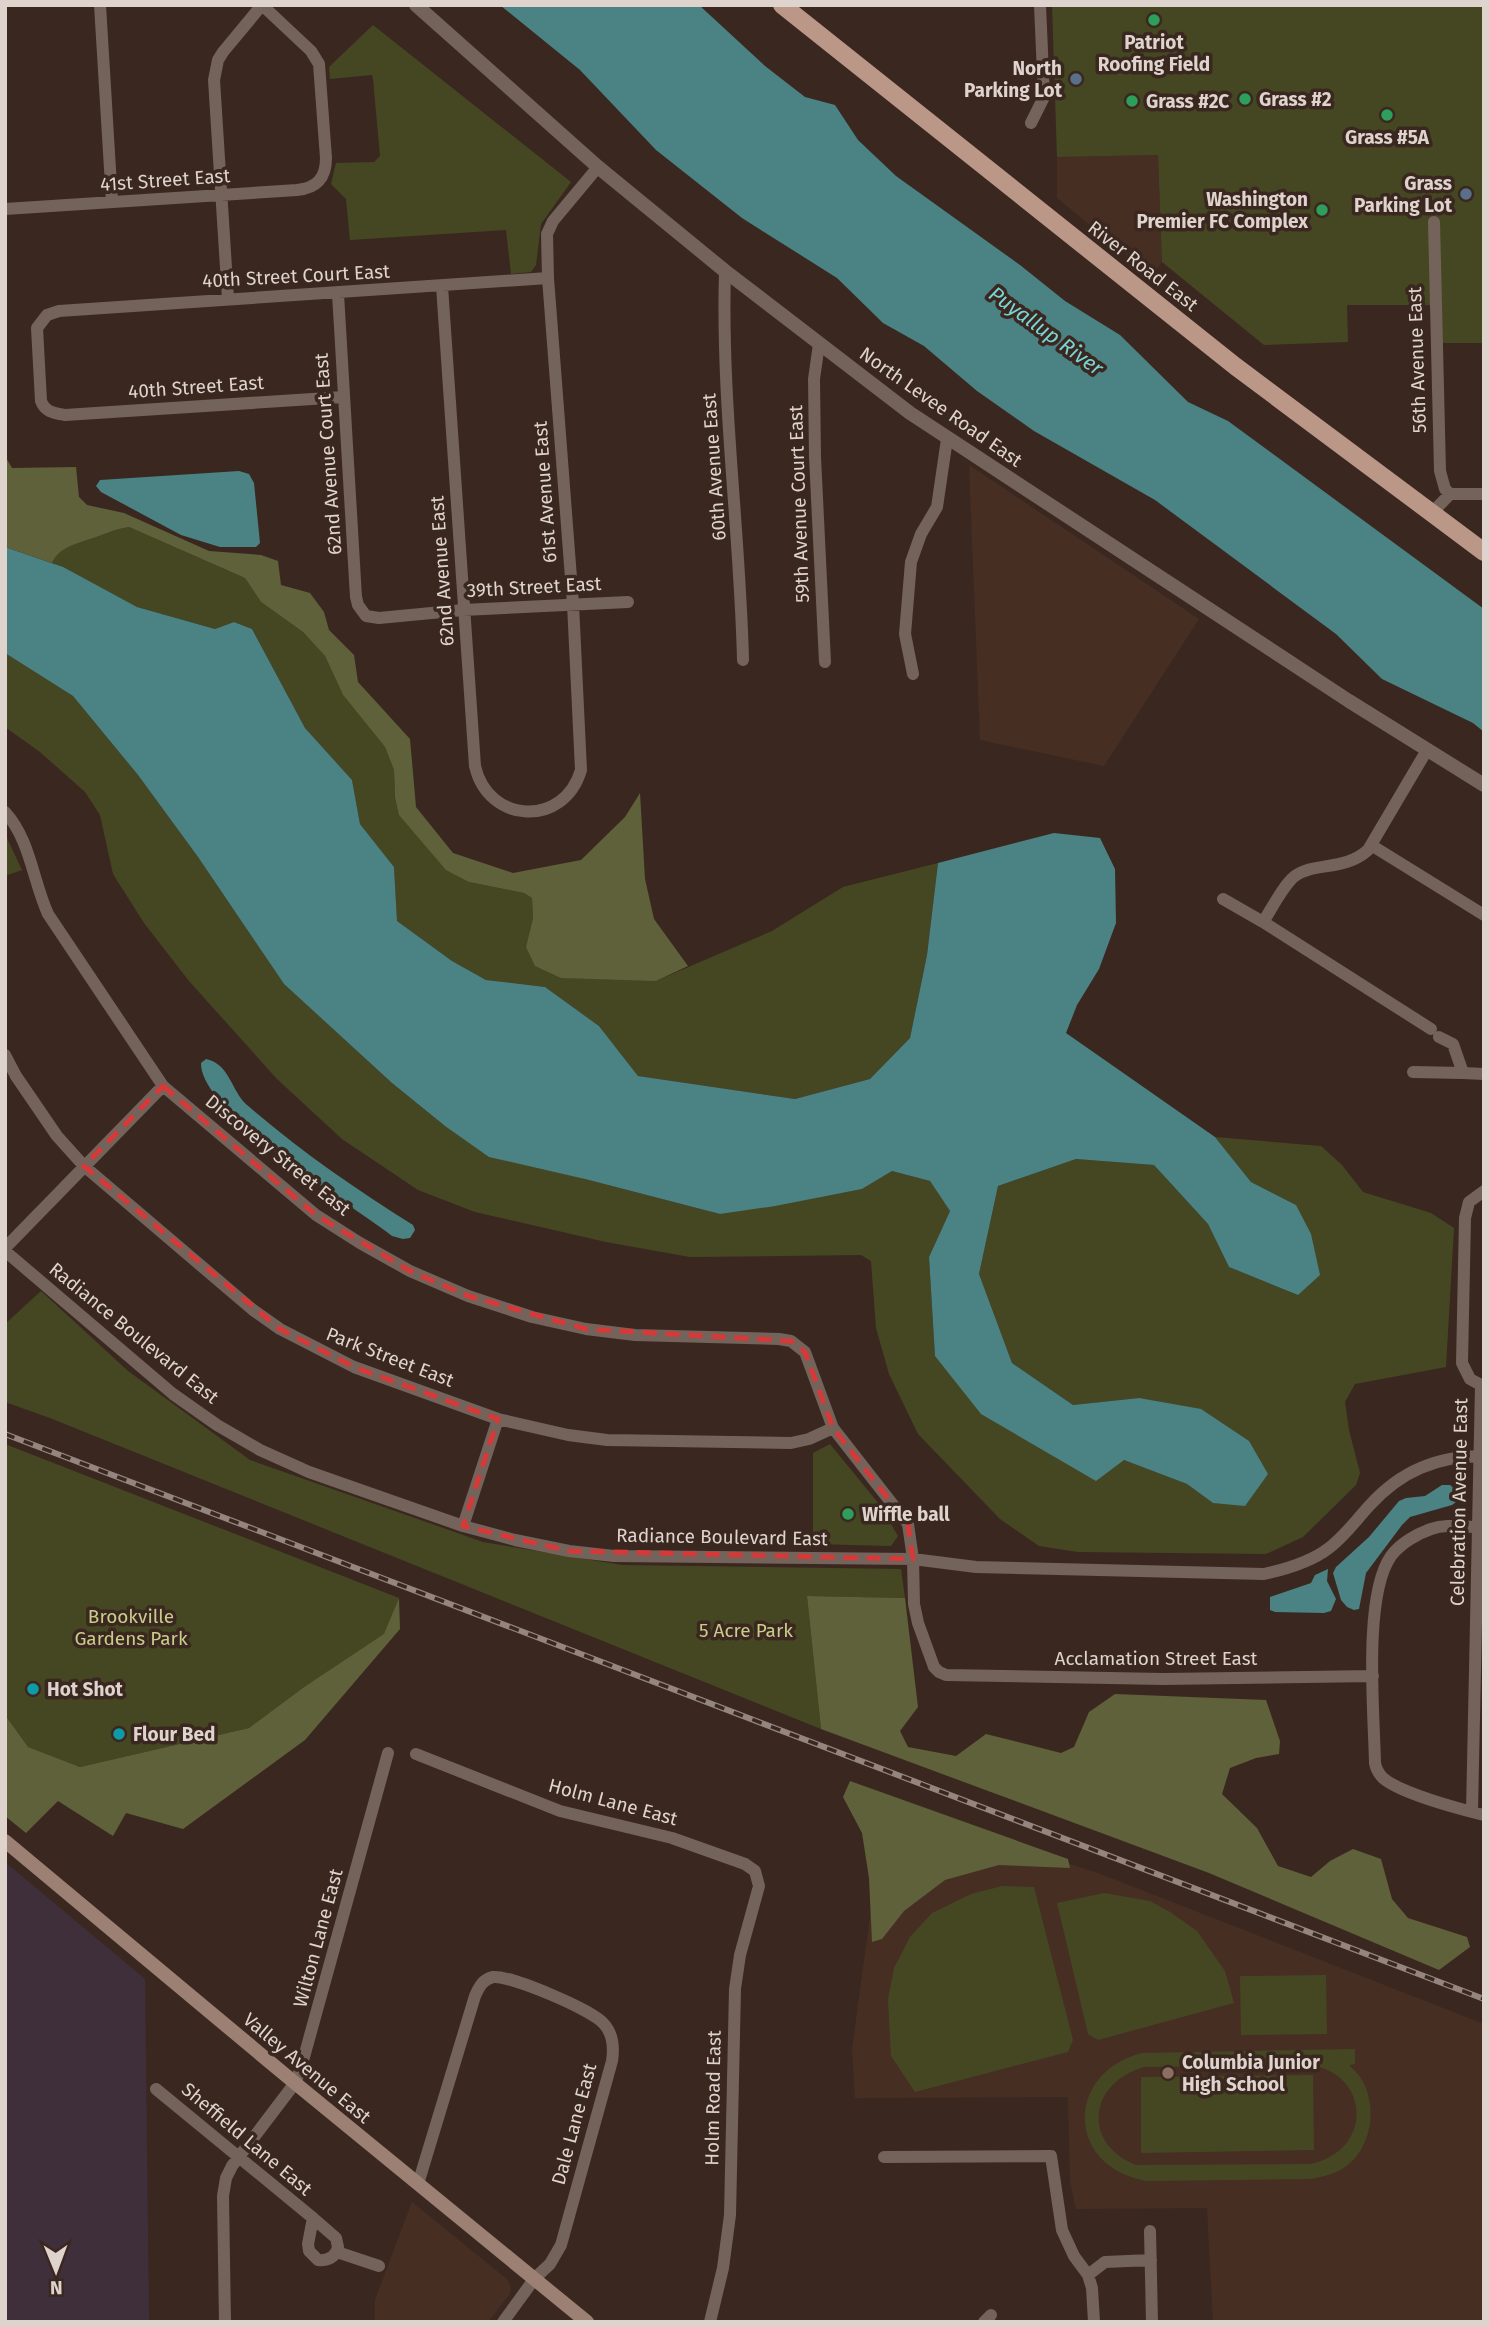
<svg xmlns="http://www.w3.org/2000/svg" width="1489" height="2327" font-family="'Fira Sans',sans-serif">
<rect width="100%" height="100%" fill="#3a2820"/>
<path fill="#462e23" d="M1158 155 1162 262 1152 276 1057 198V157Z
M969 465 1199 619 1104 766 980 740Z
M885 1805 1098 1873 1484 2024V2322H1213L1207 2208 1076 2209 1070 2182 1068 2097 855 2098 852 2049Z
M412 2202 508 2280 511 2288 509 2295 488 2322H375V2300Z"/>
<path fill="#3e2f3b" d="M5 1862 145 1979 149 2322H5Z"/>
<path fill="#454723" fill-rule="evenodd" d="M1052 5H1484V343H1442L1441 305H1347L1348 342 1264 345 1162 262 1158 155 1057 157Z
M373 25 571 182 541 224 536 265 531 272 511 274 506 230 350 240 346 199 331 184 336 163 374 162 380 156 373 79 372 75 330 79 329 67Z
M129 527 245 578 261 602 303 632 325 656 343 695 385 747 394 770 395 797 469 882 524 893 532 898 533 918 526 948 656 981 772 931 843 887 938 863 927 955 910 1038 870 1079 795 1099 638 1076 599 1026 545 987 486 980 452 961 397 921 394 867 360 824 352 780 305 728 252 629 234 622 215 629 137 607 52 563C60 547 74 545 90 539 104 535 114 529 129 527Z
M5 653 73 696 138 775 198 857 284 984 392 1083 445 1126 585 1179 720 1214 862 1189 892 1171 930 1181 950 1211 929 1257 935 1356 1124 1460 1187 1484 1213 1503 1139 1398 1073 1405 1012 1363 979 1274 998 1186 1076 1159 1154 1165 1208 1224 1229 1267 1298 1295 1296 1205 1251 1182 1215 1137 1321 1146 1342 1165 1363 1192 1431 1213 1454 1228 1446 1367 1355 1384 1345 1402 1349 1430 1360 1473 1356 1485 1303 1537 1266 1554 1078 1552 1039 1546 1000 1519 918 1434 889 1374 876 1328 871 1261 861 1255 690 1257 606 1242 475 1212 418 1190 342 1139 277 1079 189 981 144 923 113 874 100 815 85 792 40 752 5 727Z
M5 834 22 870 5 876Z
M41 1291 128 1371 250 1460 483 1542 622 1565 901 1569 905 1598 807 1596 821 1729 50 1418 5 1402V1324Z
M5 1444 399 1598 385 1634 304 1687 249 1728 80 1767 27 1747 5 1715Z
M830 1444 879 1504 898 1536 891 1546 813 1544V1453Z
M1002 1886 1034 1887 1073 2040 1068 2052 915 2092 891 2056 888 1999 894 1968 910 1937 932 1913 971 1894Z
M1104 1893 1150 1901 1170 1912 1197 1931 1225 1971 1234 2003 1098 2040 1088 2034 1057 1903Z
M1326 1975 1327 2034 1241 2035 1240 1976Z
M1355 2049V2064L1349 2065C1352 2069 1357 2072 1360 2077 1379 2105 1372 2151 1342 2169 1332 2175 1321 2177 1310 2179L1147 2181C1066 2168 1064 2073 1142 2053ZM1311 2065C1371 2075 1373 2151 1310 2164L1136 2165C1081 2143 1089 2083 1144 2067Z
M1313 2075 1314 2150 1141 2153V2077Z"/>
<path fill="#5f613a" d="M5 456 12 468 76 467 79 497 87 505 124 513 209 551 261 555 278 561 281 585 310 593 324 612 329 630 354 655 358 682 410 739 416 807 453 853 513 873 581 860 625 817 640 793 645 879 654 919 688 966 656 981 561 978 535 966 526 947 533 918 532 898 524 893 469 882 446 870 399 815 395 797 394 770 385 747 343 695 325 656 303 632 261 602 245 578 129 527C114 529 104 535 90 539 74 545 60 547 52 563L5 547Z
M807 1596 905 1598 918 1707 900 1731 908 1747 956 1756 986 1734 1061 1753 1074 1747 1089 1712 1115 1694 1266 1700 1280 1741 1279 1754 1256 1758 1230 1768 1222 1794 1257 1828 1278 1866 1311 1877 1330 1861 1353 1849 1381 1859 1392 1899 1408 1918 1467 1937 1470 1947 1439 1970 1209 1873 821 1729Z
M399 1598 400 1629 305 1740 183 1829 126 1813 113 1836 58 1801 26 1833 5 1816V1715L28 1747 80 1767 249 1728 304 1687 384 1634Z
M850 1781 1068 1859 1070 1868 999 1865 945 1880 904 1911 882 1939 872 1942 869 1878 862 1833 843 1797Z"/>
<path fill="#4b8284" d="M500 5H699L765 66 805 97 835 105 858 140 896 176 1020 265 1065 301 1120 335 1188 402 1228 421 1484 609V732L1473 723 1382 679 1336 634 1155 500 1034 431 977 391 924 346 883 323 837 278 742 218 656 150 580 70Z
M239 471 249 474 254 483 260 543 256 547H220L181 535 101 492 96 486 100 480Z
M5 547 63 567 137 607 215 629 234 622 252 629 305 728 352 780 360 824 394 867 397 921 452 961 486 980 545 987 599 1026 638 1076 795 1099 870 1079 910 1038 927 955 938 863 1054 833 1100 838 1115 869 1116 923 1099 969 1077 1005 1066 1033 1215 1137 1251 1182 1296 1205 1311 1234 1320 1275 1298 1295 1229 1267 1208 1224 1154 1165 1076 1159 998 1186 979 1274 1012 1363 1073 1405 1139 1398 1201 1409 1249 1441 1268 1474 1245 1506 1213 1503 1187 1484 1124 1460 1096 1481 981 1414 935 1356 929 1257 950 1211 930 1181 892 1171 862 1189 775 1206 720 1214 585 1179 489 1157 445 1126 392 1083 284 984 198 857 138 775 73 696 5 653Z
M206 1059C230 1064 231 1091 247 1105 299 1150 354 1188 413 1225L415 1230 410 1238 403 1239 392 1236C352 1205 200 1113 201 1063Z
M1442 1485H1450L1455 1489 1456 1502 1452 1505 1410 1517 1402 1525 1366 1573 1359 1609 1354 1610 1347 1607 1341 1600 1333 1573 1336 1567 1369 1537 1399 1501 1406 1498 1425 1496Z
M1328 1569 1327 1581 1336 1599 1331 1611 1324 1613 1275 1612 1270 1610V1597L1311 1583 1315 1575Z"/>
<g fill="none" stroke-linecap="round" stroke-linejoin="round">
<path stroke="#74635a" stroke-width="12" d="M100 5 112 202
M1031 123 1044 97 1040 5
M5 209 297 190C317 188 326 178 326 158L319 64 311 51 262 5
M1434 222 1440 471 1445 489 1450 494
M725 271C721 401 740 531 743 660
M442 286 475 766C488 824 564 828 581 770L573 604 548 278 547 234 553 221 598 167
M338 294 356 597 358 605 366 616 379 618 463 610 628 602
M228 299 214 80 218 60 223 52 262 5
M819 344 814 379 815 457 825 662
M343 397 65 415C54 413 45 412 41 401L37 328 47 315 59 311 548 278
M1431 514 1450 494H1484
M913 674 905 634 911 562 921 534 937 507 947 439
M1427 750 1368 850C1345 871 1314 862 1295 876 1284 884 1271 910 1263 922L1431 1029
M5 812C30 839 33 881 48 914L163 1086 316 1215 360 1243 410 1271 468 1296 532 1317 586 1329 635 1335 779 1339 791 1341 805 1352 833 1428 908 1524 913 1559 914 1604 918 1623 934 1667 939 1672 946 1675 1163 1679 1373 1676
M1371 845 1484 915
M1223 899 1263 922
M1439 1037 1453 1044 1463 1073 1484 1074
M5 1055 16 1076 57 1136 84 1166 253 1310 280 1329 354 1367 498 1419 568 1435 607 1440 791 1443 809 1439 833 1428
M1413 1072 1463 1073
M5 1248 163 1086
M5 1251 173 1394 217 1425 260 1450 309 1472 463 1526 515 1540 569 1551 614 1556 913 1559 976 1567 1264 1574C1287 1569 1311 1562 1329 1548 1345 1536 1356 1520 1370 1505 1401 1471 1437 1456 1484 1456
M463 1526 498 1419
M1484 1527C1466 1528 1448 1523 1431 1529 1416 1534 1400 1544 1391 1556 1363 1596 1374 1713 1375 1763 1376 1769 1378 1773 1383 1778 1400 1793 1460 1809 1484 1815
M416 1754 560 1811 672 1838 745 1864 755 1871 759 1886 740 1955 735 1989 730 2215 723 2268 710 2322
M1472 1812 1481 1385 1470 1379 1462 1363 1465 1218 1469 1202 1484 1191
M156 2089 313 2218 336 2238 338 2247C336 2257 328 2261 318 2260L309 2251 308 2244 313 2218
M884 2157 1051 2156 1062 2230 1074 2256 1088 2275 1092 2288 1094 2322
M418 2184 475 1996C479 1987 483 1979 493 1977 510 1975 593 2010 604 2024 613 2034 614 2048 612 2061L561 2245 550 2264 535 2278 503 2322
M1150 2231 1152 2322
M337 2252 379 2266
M1088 2275 1105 2262 1151 2260
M225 2322 223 2196 226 2178 232 2166 295 2083 301 2068 388 1753
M984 2322 991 2315"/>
<path stroke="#74635a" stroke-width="14" d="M416 5 598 167 725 271 910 413 1349 701 1484 785"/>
<path stroke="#9c8073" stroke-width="14" d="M5 1841 295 2083 587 2322"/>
<path stroke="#bb9787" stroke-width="18" d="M782 5 1235 366 1484 552"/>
<defs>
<path id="rail" d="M5 1434 1484 1999"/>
</defs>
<use href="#rail" stroke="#94857f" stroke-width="6"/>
<use href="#rail" stroke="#3a2820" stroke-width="3.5" stroke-dasharray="10" stroke-linecap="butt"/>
</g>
<path fill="none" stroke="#d73939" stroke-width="5" stroke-dasharray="14 9" stroke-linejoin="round" d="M163 1086 316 1215 410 1271 468 1296 586 1329 791 1341 805 1352 833 1428 908 1524 913 1559 569 1551 463 1526 498 1419 354 1367 280 1329 84 1166Z"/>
<g fill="#2e9e5b" stroke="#3a2820" stroke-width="2.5">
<circle cx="1154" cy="20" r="7"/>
<circle cx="1245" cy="99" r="7"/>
<circle cx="1132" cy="101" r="7"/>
<circle cx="1387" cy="115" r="7"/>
<circle cx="1322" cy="210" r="7"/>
<circle cx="848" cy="1514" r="7"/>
</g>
<g fill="#5c6f8a" stroke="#3a2820" stroke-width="2.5">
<circle cx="1076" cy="79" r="7"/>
<circle cx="1466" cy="194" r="7"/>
</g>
<g fill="#0f9aa8" stroke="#3a2820" stroke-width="2.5">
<circle cx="33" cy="1689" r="7"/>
<circle cx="119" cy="1734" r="7"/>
</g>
<circle fill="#8d6e63" stroke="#3a2820" stroke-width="2.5" cx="1168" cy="2073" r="7"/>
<g text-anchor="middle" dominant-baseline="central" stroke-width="7" stroke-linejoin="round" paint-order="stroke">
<g font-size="19" font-weight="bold" fill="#dfd3ce" stroke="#3a2820" text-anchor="start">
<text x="1154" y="42" text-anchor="middle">Patriot<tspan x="1154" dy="22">Roofing Field</tspan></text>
<text x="1062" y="68" text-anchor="end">North<tspan x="1062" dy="22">Parking Lot</tspan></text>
<text x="1259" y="99">Grass #2</text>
<text x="1146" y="101">Grass #2C</text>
<text x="1387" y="137" text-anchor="middle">Grass #5A</text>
<text x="1452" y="183" text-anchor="end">Grass<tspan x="1452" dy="22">Parking Lot</tspan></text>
<text x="1308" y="199" text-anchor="end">Washington<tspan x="1308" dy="22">Premier FC Complex</tspan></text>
<text x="862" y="1514">Wiffle ball</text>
<text x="47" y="1689">Hot Shot</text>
<text x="133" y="1734">Flour Bed</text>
<text x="1182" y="2062">Columbia Junior<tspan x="1182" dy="22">High School</tspan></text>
</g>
<g font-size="19" fill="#dfd3ce" stroke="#3a2820">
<text transform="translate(165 180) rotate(-4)">41st Street East</text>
<text transform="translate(1143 266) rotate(38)">River Road East</text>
<text transform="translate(296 276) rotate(-3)">40th Street Court East</text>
<text transform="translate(1417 360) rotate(-92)">56th Avenue East</text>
<text transform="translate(196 387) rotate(-4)">40th Street East</text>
<text transform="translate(941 407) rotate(35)">North Levee Road East</text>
<text transform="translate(328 454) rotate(-94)">62nd Avenue Court East</text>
<text transform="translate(714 467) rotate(-94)">60th Avenue East</text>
<text transform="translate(545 492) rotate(-94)">61st Avenue East</text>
<text transform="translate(799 504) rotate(-92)">59th Avenue Court East</text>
<text transform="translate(442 571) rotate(-94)">62nd Avenue East</text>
<text transform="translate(534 587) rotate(-3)">39th Street East</text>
<text transform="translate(278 1155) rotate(39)">Discovery Street East</text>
<text transform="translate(134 1333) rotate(39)">Radiance Boulevard East</text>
<text transform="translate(390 1357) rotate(21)">Park Street East</text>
<text transform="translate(1459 1502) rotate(-89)">Celebration Avenue East</text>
<text transform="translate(722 1537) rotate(1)">Radiance Boulevard East</text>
<text x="1156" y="1658">Acclamation Street East</text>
<text transform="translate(613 1802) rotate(15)">Holm Lane East</text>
<text transform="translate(318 1938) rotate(-75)">Wilton Lane East</text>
<text transform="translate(307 2068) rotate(40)">Valley Avenue East</text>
<text transform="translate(713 2098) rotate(-89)">Holm Road East</text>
<text transform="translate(574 2124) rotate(-75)">Dale Lane East</text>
<text transform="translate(247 2139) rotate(40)">Sheffield Lane East</text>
</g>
<g font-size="19" fill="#c9cd89" stroke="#3a2820">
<text x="131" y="1616">Brookville<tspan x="131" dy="22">Gardens Park</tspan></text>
<text x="746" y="1630">5 Acre Park</text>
</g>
<g font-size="21" font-style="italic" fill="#78d4d7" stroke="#3a2820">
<text transform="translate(1046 331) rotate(36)">Puyallup River</text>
</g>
</g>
<rect width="1489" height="2327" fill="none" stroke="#dfd3ce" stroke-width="14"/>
<g transform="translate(56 2271) rotate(179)" stroke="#3a2820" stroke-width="5" paint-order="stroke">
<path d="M0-5L12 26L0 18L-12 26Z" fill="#dfd3ce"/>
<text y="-10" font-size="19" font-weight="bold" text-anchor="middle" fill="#dfd3ce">N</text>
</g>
</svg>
